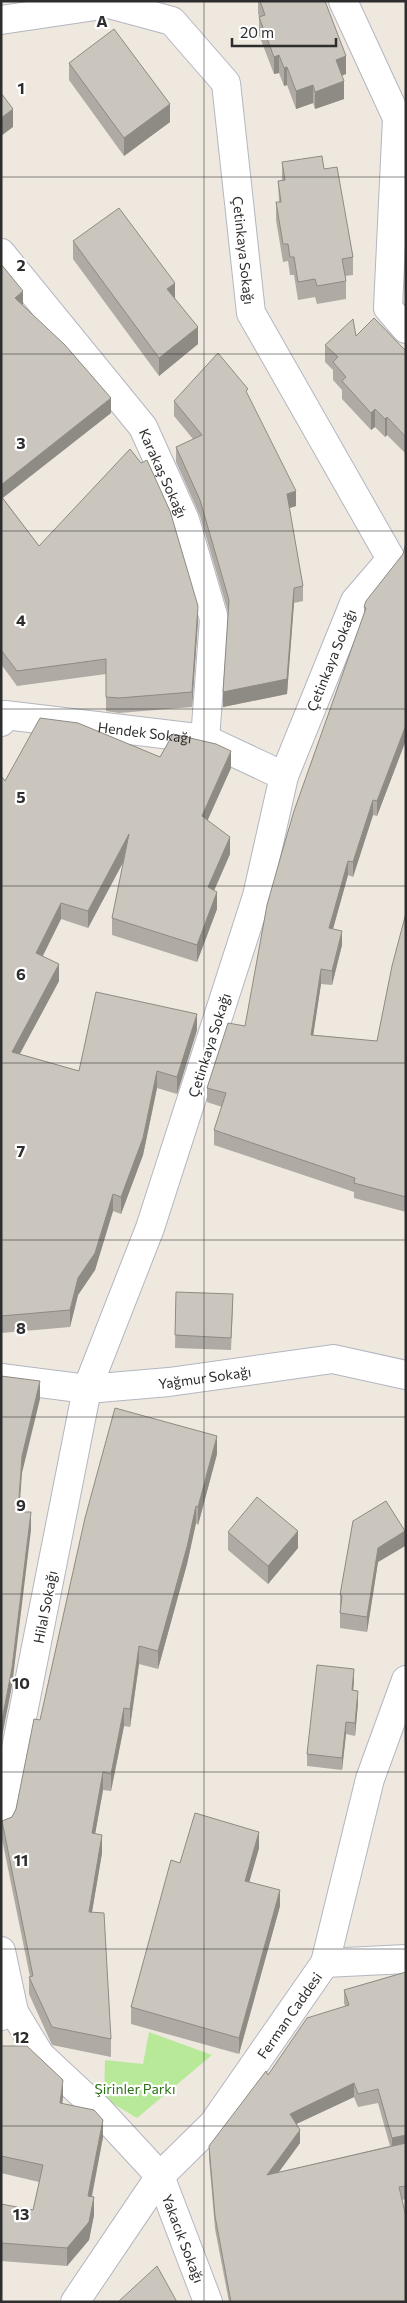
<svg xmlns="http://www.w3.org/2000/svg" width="407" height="2303" font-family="Commissioner,sans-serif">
<rect width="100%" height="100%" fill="#efe8df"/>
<path fill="#b7e998" d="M149 2032 212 2055 137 2118 104 2098 105 2060 143 2064Z"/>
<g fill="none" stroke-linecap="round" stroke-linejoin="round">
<defs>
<g id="minor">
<path d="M343 1 397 118 388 308 406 329"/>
<path id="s1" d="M1 20 109 4 172 21 226 83 251 313 391 559 355 601 284 776 257 896 150 1228 87 1389 1 1824"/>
<path id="s2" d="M1 253 143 427 185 520 214 619 205 739"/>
<path id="s3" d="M1 722 5 715 205 739 284 776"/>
<path id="s4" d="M1 1378 87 1389 169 1382 333 1359 406 1375"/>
<path d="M1 1951 14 2012"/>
<path d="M325 1963 406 1959"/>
<path id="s5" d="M1 2016 14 2012 40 2055 99 2110 160 2176 208 2302"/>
<path id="s6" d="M75 2302 160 2176 213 2124 325 1963 370 1779 406 1680"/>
</g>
</defs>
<use href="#minor" stroke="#b3b6c1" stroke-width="30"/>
<use href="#minor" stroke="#fff" stroke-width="28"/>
</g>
<path fill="#afaaa3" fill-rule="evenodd" d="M258 1H325L346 74 342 75 344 99 315 109 313 103 296 109 287 85 284 86 279 73 274 74 259 35V17L258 13Z
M69 63 170 122 124 156 69 80Z
M282 162 324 169 353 257V275L345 276 346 281V299L317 304 315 297 298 300 294 275H290L288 261 283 262 276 220V202H279L278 181H282Z
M73 241 175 298 198 344 159 376 73 259Z
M1 264 23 305 111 413 3 498 39 546 198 621 192 707 119 713 106 711V674L17 686 1 664Z
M356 336 406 351 405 453 387 435 385 437 375 427 371 430 342 399V390L333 380V370L325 362V345Z
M248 396 296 506 289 508 303 586V601L294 603 287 694 223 707 228 612 200 516 176 462V447L193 439 174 416V401Z
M406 543V740L377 816 373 815 353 877 348 875 333 929 342 945 332 985 321 984 313 1035 377 1041 406 913V1212L354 1198V1192L214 1145V1130L222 1107 207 1102V1088L245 1026 364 614V607L403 554Z
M160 757 231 768 207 820 230 854 214 891 217 909 197 962 112 935V918L124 861 88 928 61 919 43 956 59 981 20 1054 79 1071 197 1030 177 1094 157 1088 143 1155 121 1214 113 1211 95 1270 78 1295 70 1327 1 1333V778L5 781Z
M176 1292 233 1306 231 1350 175 1348Z
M217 1454 198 1525 196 1523 187 1564 158 1669 139 1664 130 1727 124 1726 111 1791 103 1790 95 1834 102 1853 92 1912 111 2039V2057L52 2045 29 1994V1977H30L2 1839V1821L12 1817 16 1809 40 1720Z
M353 1521 405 1546 378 1562 367 1632 340 1628V1595Z
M228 1532 298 1548 268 1584 228 1550Z
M354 1681 353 1691 358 1703 355 1736 346 1734 342 1770 307 1766V1754Z
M259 1848 249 1882 280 1906 239 2054 131 2024V2007L180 1863Z
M406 1972V2199L402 2200 406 2302H229L215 2229 209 2159V2146L268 2075 345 2006 344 2003V1990ZM354 2097 358 2107 378 2103 390 2146 279 2172 300 2143 296 2124Z
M1 2046 63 2097 62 2104 103 2137 92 2197 94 2215 89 2240 67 2266 1 2261V2204L33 2210 39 2182 1 2173Z"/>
<path fill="#8e8b84" d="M279 55V73L274 74V57Z
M346 56V74L336 78V60Z
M287 67V85L284 86V68Z
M344 81V99L315 109V92Z
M313 85V103L296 109V91Z
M170 104V122L124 156V138Z
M13 109V127L1 136V118Z
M175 283V301L167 289Z
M23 291V305L15 298Z
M198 327V344L159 376V358Z
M111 398V413L1 499V485Z
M375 409V427L371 430V413Z
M387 417V435L385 437V419Z
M406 435V452L405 453V436Z
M296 491V506L287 509V494Z
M294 588V603L287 694 223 707V692Z
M198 606V621L192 707V692Z
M406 725V740L377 816V801Z
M231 751V768L202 833V816Z
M373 800V815L353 877V862Z
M129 834V851L88 928V911Z
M230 837V854L208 904V887Z
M348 861V875L329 943V928Z
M217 892V909L197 962V945Z
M61 903V919L36 969V953Z
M342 931V945L332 985V971Z
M59 964V981L12 1068V1052Z
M321 969V984L311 1050V1035Z
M197 1014V1030L177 1094V1077Z
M157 1071V1088L143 1155 121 1214V1197Z
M113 1194V1211L95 1270 78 1295 70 1327V1310L78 1278Z
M40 1381V1399L22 1473 18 1530V1512L22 1456Z
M217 1436V1454L198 1525V1507Z
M196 1506V1523L187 1564 158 1669V1651Z
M31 1512V1530L12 1686 1 1742V1725Z
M298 1531V1548L268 1584V1566Z
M405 1531V1546L378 1562 367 1632V1617L378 1548Z
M139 1646V1664L130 1727V1709Z
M354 1669V1681L352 1703V1690Z
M358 1691V1703L355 1736V1723Z
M124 1708V1726L111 1791V1774Z
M346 1722V1734L342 1770V1758Z
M103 1772V1790L92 1851V1833Z
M259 1832V1848L245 1897V1881Z
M102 1835V1853L89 1929V1912Z
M280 1890V1906L239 2054V2038Z
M63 2080V2097L60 2121V2103Z
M354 2083V2097L290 2127V2114Z
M103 2120V2137L88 2214V2196Z
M300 2130V2143L267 2188V2175Z
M406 2135V2148L392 2151V2138Z
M94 2197V2215L89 2240 67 2266V2248Z"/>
<path fill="#cbc6bd" stroke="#8e8b84" d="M260 1H325L346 56 336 60 344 81 315 92 313 85 296 91 287 67 284 68 279 55 274 57 259 17 265 15Z
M114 29 170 104 124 138 69 63Z
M1 93 13 109 1 118Z
M322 156 324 169 337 167 353 257 342 259 346 281 317 286 315 279 298 282 294 257H290L288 244H283L276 202H281L278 181 285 180 282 162Z
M119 208 175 283 167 289 198 327 159 358 73 241Z
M1 264 23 291 15 298 65 345 111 398 1 485Z
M374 318 406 351V435L405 436 387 417 385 419 375 409 371 413 342 381 346 377 333 362 338 357 325 345 353 319 356 336Z
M218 353 248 389 246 391 296 491 287 494 303 586 294 588 287 679 223 692 229 600 200 500 176 447 202 435 174 401Z
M130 449 141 463 147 460 170 511 198 606 192 692 119 698 106 697V659L17 671 1 650V496L39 546Z
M406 543V725L377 801 373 800 353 862 348 861 329 928 342 931 332 971 321 969 311 1035 377 1041 392 966 406 913V1197L354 1183 355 1178 214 1130 226 1093 207 1088 228 1023 245 1026 267 905 282 852 294 811 366 608 364 607 366 601 403 554Z
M40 718 78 723 160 757 173 734 216 744 231 751 202 816 230 837 208 887 217 892 197 945 112 918 129 834 88 911 61 903 36 953 59 964 12 1052 79 1071 96 992 197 1014 177 1077 157 1071 143 1138 121 1197 113 1194 95 1253 78 1278 70 1310 1 1316V778L2 777 5 781Z
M176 1292 233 1294 231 1338 175 1335Z
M1 1376 40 1381 22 1456 18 1512H31L12 1668 1 1725Z
M115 1408 217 1436 198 1507 196 1506 187 1547 158 1651 139 1646 130 1709 124 1708 111 1774 103 1772 92 1833 102 1835 89 1912 104 1913 111 2039 52 2027 29 1977 33 1976 2 1821 12 1817 16 1809 34 1719 40 1720 85 1518Z
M257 1497 298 1531 268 1566 228 1532Z
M386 1501 405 1531 378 1548 367 1617 340 1613 342 1596 340 1595 353 1521Z
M317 1665 354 1669 352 1690 358 1691 355 1723 346 1722 342 1758 307 1754Z
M195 1813 259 1832 245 1881 280 1890 239 2038 131 2007 171 1860 180 1863Z
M406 1972V2135L392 2138 378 2089 358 2094 354 2083 290 2114 300 2130 267 2175 406 2143V2186L399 2187 406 2217V2302H231L215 2216 209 2146 266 2071 268 2075 307 2018 349 2005 344 1990Z
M1 2046H27L63 2080 60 2103 94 2110 103 2120 88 2196 94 2197 89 2222 67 2248 1 2243V2204L33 2210 43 2165 1 2156Z
M157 2266 177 2302H118Z"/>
<path fill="none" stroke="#2d2d2d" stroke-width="1" stroke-opacity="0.55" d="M204 1V2302M1 177H406M1 354H406M1 531H406M1 709H406M1 886H406M1 1063H406M1 1240H406M1 1417H406M1 1594H406M1 1772H406M1 1949H406M1 2126H406"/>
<g text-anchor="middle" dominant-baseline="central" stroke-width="4.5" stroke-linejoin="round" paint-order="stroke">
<g font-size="14" fill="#2d2d2d" stroke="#fff">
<text stroke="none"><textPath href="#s1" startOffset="425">Çetinkaya Sokağı</textPath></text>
<text stroke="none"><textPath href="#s2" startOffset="275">Karakaş Sokağı</textPath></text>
<text transform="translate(331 660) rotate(-68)">Çetinkaya Sokağı</text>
<text stroke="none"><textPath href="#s3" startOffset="149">Hendek Sokağı</textPath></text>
<text transform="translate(209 1045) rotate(-72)">Çetinkaya Sokağı</text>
<text stroke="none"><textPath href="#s4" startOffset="205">Yağmur Sokağı</textPath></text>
<text transform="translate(45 1607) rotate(-79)">Hilal Sokağı</text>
<text stroke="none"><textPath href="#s6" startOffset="359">Ferman Caddesi</textPath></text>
<text stroke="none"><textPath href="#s5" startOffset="301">Yakacık Sokağı</textPath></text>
</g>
<g font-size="14" fill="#2c7215" stroke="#fff">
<text x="135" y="2088">Şirinler Parkı</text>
</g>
</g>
<g font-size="16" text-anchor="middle" font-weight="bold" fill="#2d2d2d" stroke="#fff" stroke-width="4.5" stroke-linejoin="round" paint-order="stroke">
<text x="102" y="27">A</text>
<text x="21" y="94">1</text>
<text x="21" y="271">2</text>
<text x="21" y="449">3</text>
<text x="21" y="626">4</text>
<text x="21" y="803">5</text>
<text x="21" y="980">6</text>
<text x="21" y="1157">7</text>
<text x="21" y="1334">8</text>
<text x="21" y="1511">9</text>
<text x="21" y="1689">10</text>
<text x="21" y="1866">11</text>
<text x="21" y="2043">12</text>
<text x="21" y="2220">13</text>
</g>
<rect width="407" height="2303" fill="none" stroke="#2d2d2d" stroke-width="5"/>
<path d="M232 38v8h104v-8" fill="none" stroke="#2d2d2d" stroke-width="2.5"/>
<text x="240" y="38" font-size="15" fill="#2d2d2d" stroke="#ffffff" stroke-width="4" paint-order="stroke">20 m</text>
</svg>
